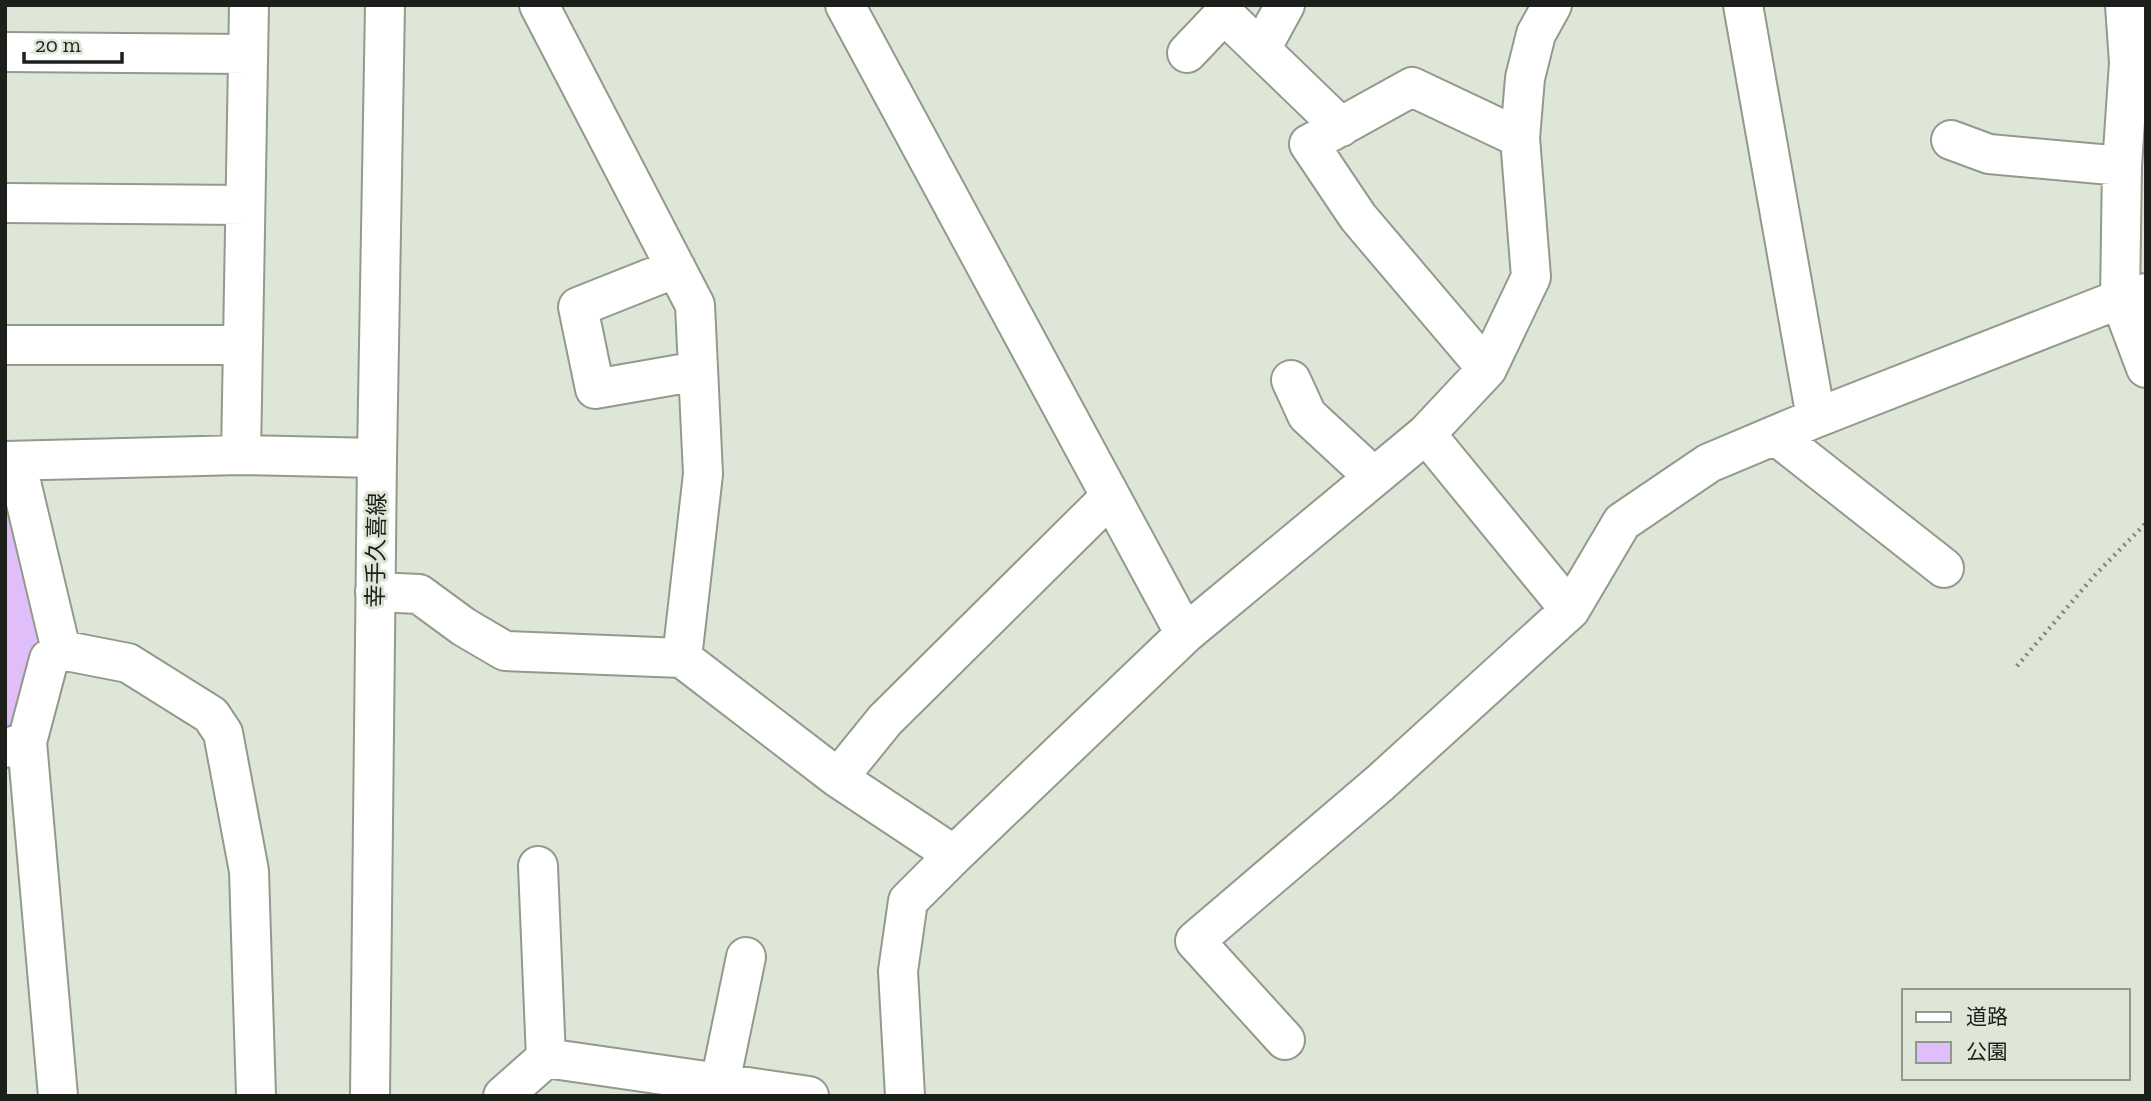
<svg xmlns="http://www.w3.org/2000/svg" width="2151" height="1101" font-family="'Zilla Slab','Noto Sans JP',serif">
<rect width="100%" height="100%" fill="#dee7d7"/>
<path fill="#dfbefa" d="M5 468 49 646 20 736 5 740Z"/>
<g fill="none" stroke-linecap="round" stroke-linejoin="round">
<defs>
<path id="minor" d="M539 5 695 305 703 474 682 658 838 778 954 855
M845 5 1185 634
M1743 5 1816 418
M2125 5 2129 63 2122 166 2120 299 2146 368
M1261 49 1285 5
M5 52 248 54
M1187 53 1224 14 1341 127
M1951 140 1989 154 2122 166
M5 203 245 205
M676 268 578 307 595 389 698 371
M5 345H242
M1487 369 1358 217 1309 144 1412 87 1520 138
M1291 380 1307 415 1374 477
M1426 434 1487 369 1531 277 1520 138 1525 78 1536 34 1552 5
M1775 435 1944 568
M241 455 249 5
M5 461 241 455 377 458
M16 461 61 650 128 663 211 715 223 733 249 871 256 1096
M375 592 419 594 464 627 505 651 682 658
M27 742 58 1096
M5 748 27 742 49 659 61 650
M838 778 885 720 1110 497
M538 866 546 1058
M1285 1040 1195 941 1380 783 1570 610 1622 522 1709 463 1816 418 2120 299 2146 293
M720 1083 746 957
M503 1096 546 1058 809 1096
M905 1096 898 971 908 901 954 855 1185 634 1426 434 1570 610"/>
<path id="major" d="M370 1096 377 458 385 5"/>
</defs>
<use href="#minor" stroke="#929a8b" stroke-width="42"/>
<use href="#major" stroke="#929a8b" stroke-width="42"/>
<path stroke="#7f857a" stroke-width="4.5" stroke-dasharray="2 5" stroke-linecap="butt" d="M2017 666 2095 575 2146 523"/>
<use href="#minor" stroke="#fff" stroke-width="38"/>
<use href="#major" stroke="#fff" stroke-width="38"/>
</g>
<g text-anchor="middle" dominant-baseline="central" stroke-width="6" stroke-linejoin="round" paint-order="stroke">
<g font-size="23" fill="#1d201a" stroke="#dee7d7">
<text transform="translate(376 550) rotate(-89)">幸手久喜線</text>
</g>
</g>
<rect width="2151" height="1101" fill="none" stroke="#1d201a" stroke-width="14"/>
<rect x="1902" y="989" width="228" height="91" fill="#dee7d7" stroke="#91978b" stroke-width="2"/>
<rect x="1916" y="1012" width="35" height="10" fill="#ffffff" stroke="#91978b" stroke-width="2"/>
<text x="1966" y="1024" font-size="21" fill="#1d201a">道路</text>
<rect x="1916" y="1042" width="35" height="21" fill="#dfbefa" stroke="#91978b" stroke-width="2"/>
<text x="1966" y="1059" font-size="21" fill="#1d201a">公園</text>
<path d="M24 52v10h98v-10" fill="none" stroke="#1d201a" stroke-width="3.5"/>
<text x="35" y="52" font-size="21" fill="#1d201a" stroke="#dee7d7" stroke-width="5" paint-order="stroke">20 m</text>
</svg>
